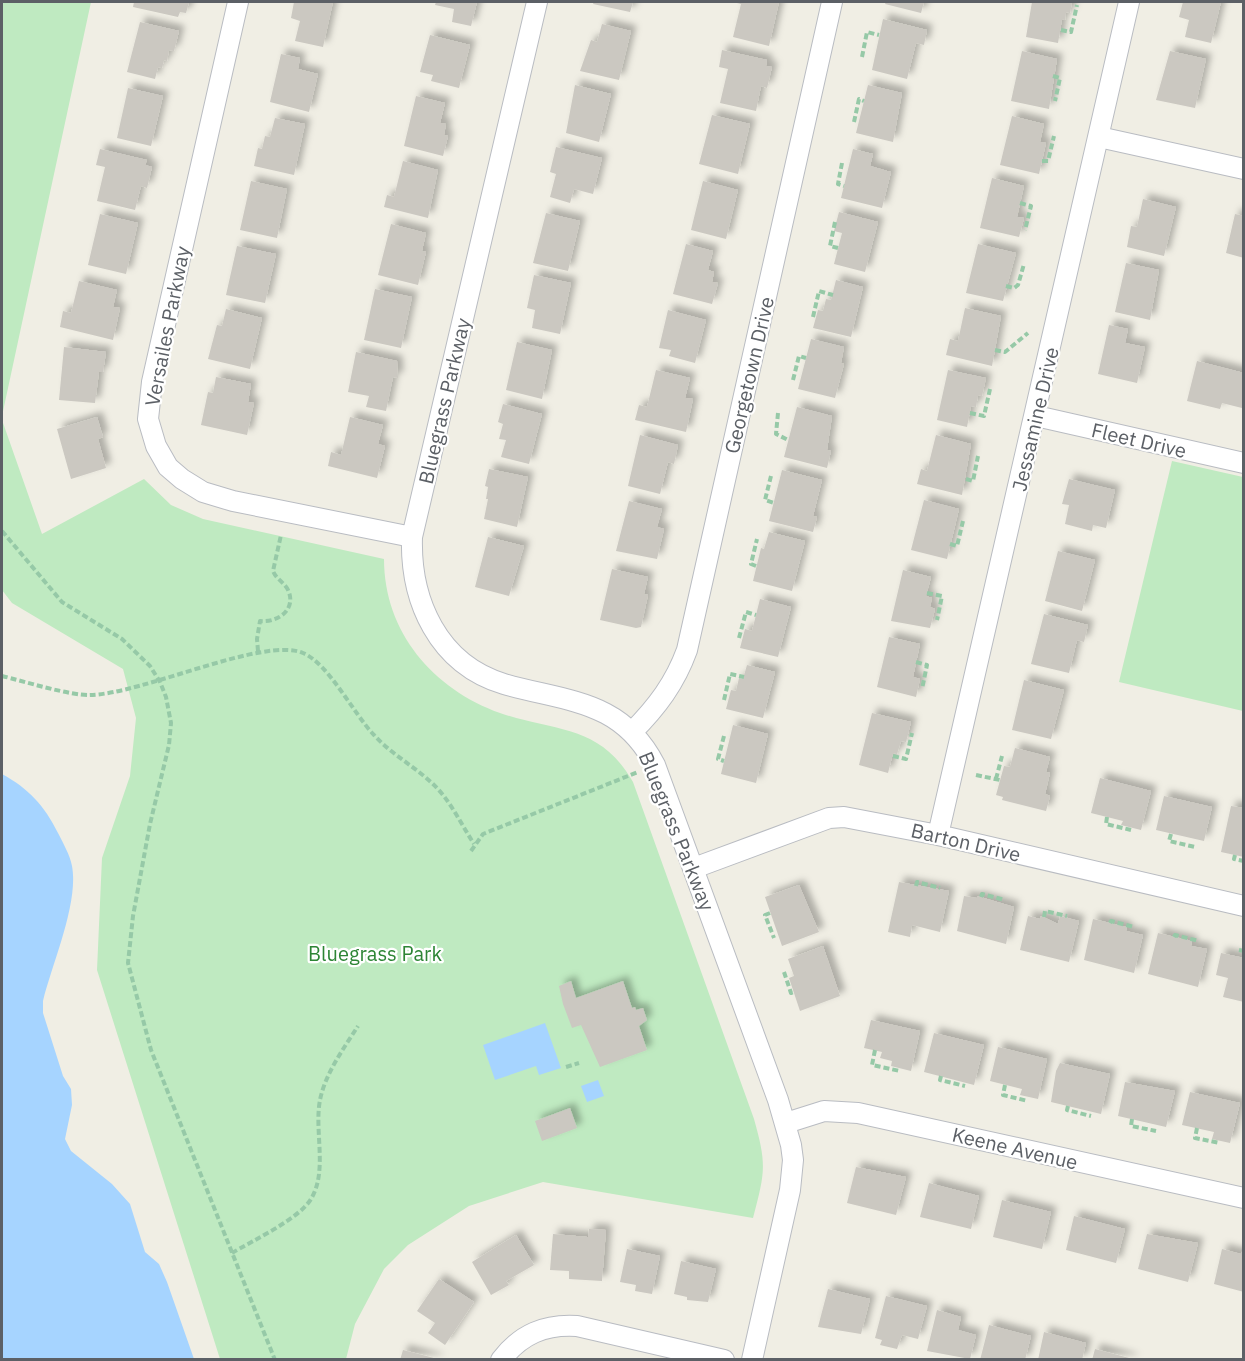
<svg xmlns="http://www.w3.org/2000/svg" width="1245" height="1361" font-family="'IBM Plex Sans',sans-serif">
<defs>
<filter id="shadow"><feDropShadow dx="5.5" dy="-5.5" stdDeviation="3" flood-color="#0004"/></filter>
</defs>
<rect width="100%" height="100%" fill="#f0eee4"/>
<path fill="#bfeac1" d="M2 2H91L2 416Z
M2 420 42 534 144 479 171 505 203 519 384 559C384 632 433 689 500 713 555 732 600 724 633 782L754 1119C767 1165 765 1172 753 1218L543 1182 469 1206 408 1245 384 1269 355 1324 346 1359H220L97 970 102 858 130 776 136 718 123 669 12 603 2 590Z
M1172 461 1243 477V711L1119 682Z"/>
<path fill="#a6d4ff" d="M2 774C29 789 44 805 58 833 63 843 70 855 72 866 79 903 52 964 43 1001V1013L63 1076 71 1089 72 1105 65 1139 71 1151 112 1184 130 1204 145 1252 159 1264 167 1282 194 1359H2Z
M545 1023 561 1068 539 1075 536 1066 495 1080 483 1045Z
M598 1080 604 1096 587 1102 581 1086Z"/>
<path fill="#cbc8c1" filter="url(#shadow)" d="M134 2H189L186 13 180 12 178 17 133 7Z
M294 2H333L323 47 295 41 300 21 291 18Z
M436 2H477L471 26 452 22 454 9 435 5Z
M594 2H633L630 12 593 4Z
M733 2H779L769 46 733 37 741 4Z
M886 2H924L921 13 885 4Z
M1032 2H1072L1070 13 1066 12 1065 20 1062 19 1058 43 1026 37Z
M1183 2H1221L1211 43 1185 37 1189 20 1179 17Z
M883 19 927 30 924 45 916 43 907 79 872 70Z
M140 22 179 31 174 51 169 50 167 61 164 60 162 68 158 67 155 79 127 72Z
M602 24 631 31 619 80 580 71 591 40 597 42Z
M430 35 470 45 459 88 431 81 433 75 420 72Z
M722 50 767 60 766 66 772 67 767 88 761 86 756 111 720 103 728 69 719 67Z
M1022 51 1057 59 1049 109 1011 101Z
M1170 51 1206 59 1195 108 1156 100Z
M281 54 300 58 298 69 318 74 309 112 270 102Z
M575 85 611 94 599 142 566 133Z
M868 85 902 93 893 142 856 133Z
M128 88 163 96 151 146 117 138Z
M416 96 445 103 440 123 446 124 444 135 448 136 443 156 404 146Z
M712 115 750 124 738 174 699 164Z
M1012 116 1044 124 1040 142 1046 143 1039 174 1000 165Z
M275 118 305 124 294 175 254 166 258 148 262 149 265 136 270 137Z
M556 147 602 158 593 194 574 189 570 203 550 197 556 174 550 172Z
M100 149 147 160 145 165 152 167 147 188 141 186 135 210 97 201 105 167 96 165Z
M853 149 873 154 870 166 891 172 882 208 841 198Z
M403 161 438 170 428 218 384 207 387 195 394 197Z
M992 178 1024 186 1017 217 1024 218 1019 237 980 228Z
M251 181 287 189 277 238 240 230Z
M703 181 738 190 726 239 691 230Z
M1143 199 1176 207 1164 256 1127 247 1131 226 1137 227Z
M839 212 878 222 865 272 834 264 842 233 834 231Z
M546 213 580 221 568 271 533 263Z
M100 214 138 223 126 274 88 265Z
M1235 214 1244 216V258L1226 253Z
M391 224 426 233 422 251 426 252 418 285 378 275Z
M686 244 713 251 708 270 714 272 712 282 718 283 712 304 673 294Z
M978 244 1016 253 1003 301 966 293Z
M237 246 276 254 265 303 226 295Z
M1126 263 1159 270 1150 320 1115 312Z
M534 275 571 283 560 334 532 328 535 310 527 308Z
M836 280 863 287 851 337 813 328 818 310 823 311 826 299 831 300Z
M79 281 117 290 113 307 120 308 113 340 60 327 63 311 71 313Z
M375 289 412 297 401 348 364 340Z
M965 308 1001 316 992 366 946 355 950 339 958 341Z
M226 309 262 318 250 369 208 359 217 325 222 326Z
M668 310 706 320 695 363 669 356 671 350 659 348Z
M1109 325 1128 329 1125 343 1145 347 1137 383 1098 374Z
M811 339 844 347 841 363 844 364 835 398 798 389Z
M517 342 552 350 542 399 506 390Z
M64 347 106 352 103 372H99L95 403 59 400Z
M356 352 397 361 398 378 393 377 386 411 366 407 369 396 348 392Z
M1197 361 1244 373 1242 408 1222 403 1220 409 1187 401Z
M656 370 690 378 685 398 693 399 686 432 635 420 639 405 647 407Z
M948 370 986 378 982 396 978 395 976 407 971 406 967 427 937 420Z
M216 377 251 384 248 402 254 403 247 435 201 425 208 392 213 393Z
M503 404 542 414 529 464 501 457 506 440 499 439 503 424 498 422Z
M797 407 832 416 827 450 831 451 827 468 784 457Z
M97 417 103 437 98 439 106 468 71 479 57 429Z
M350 417 383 425 378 444 385 446 377 478 328 466 331 452 341 455Z
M640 435 678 445 674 464 668 462 660 494 628 486Z
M936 435 971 444 962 495 917 484 921 469 927 471Z
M489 469 528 477 517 527 484 519 488 499H486L488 487 485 486Z
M782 470 822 480 813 516 817 517 813 532 769 521Z
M1069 479 1115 490 1106 528 1093 525 1092 531 1065 524 1069 505 1062 504Z
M924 500 959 509 947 559 911 550Z
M629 501 662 509 657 527 664 529 657 559 616 551Z
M769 532 805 541 792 591 753 581 761 548 764 549Z
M488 537 524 546 509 596 475 587Z
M1058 551 1095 560 1082 611 1045 601Z
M612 569 648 577 644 594 648 595 641 627 636 628 600 620Z
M903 570 931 577 926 596 932 598 930 607 935 609 930 628 891 621Z
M760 599 791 607 778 657 740 648 745 629 752 631Z
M1044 614 1088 625 1084 642 1077 640 1069 673 1031 664Z
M889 637 920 644 913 677 920 679 916 697 877 687Z
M747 665 775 672 763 718 726 709 731 690 736 691 739 678 743 679Z
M1024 680 1064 690 1051 739 1012 730Z
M872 713 911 722 906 742 901 741 897 754 893 753 888 773 859 765Z
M733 725 768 734 756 783 721 774Z
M1015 748 1050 757 1046 772 1050 773 1045 794 1050 796 1046 811 1002 800 1003 797 996 795 1004 766 1010 767Z
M1100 778 1151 791 1141 830 1121 825 1123 821 1091 813Z
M1164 796 1212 807 1204 841 1156 830Z
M1231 806 1244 808V857L1221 852Z
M899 882 949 891 940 932 912 925 910 937 888 932Z
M799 885 819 932 782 946 765 897Z
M964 896 977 898V896L1014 907 1006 944 957 931Z
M1028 916 1040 919 1041 916 1058 924 1060 916 1079 921 1069 962 1020 950Z
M1093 919 1127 927 1126 931 1143 935 1134 973 1084 960Z
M1158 933 1192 941 1191 946 1207 949 1198 987 1148 974Z
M823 946 840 996 800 1011 789 978 794 976 788 959Z
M1221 953 1244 958V1002L1223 997 1228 978 1216 975Z
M571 981 576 998 623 981 632 1008 635 1007 636 1010 643 1008 647 1020 639 1026 647 1050 600 1067 581 1025 572 1028 563 1004 559 986Z
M871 1020 920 1031 911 1071 891 1066 892 1061 880 1058 882 1052 864 1048Z
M934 1033 984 1045 974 1085 924 1072Z
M998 1047 1047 1059 1038 1099 1020 1095 1022 1089 990 1081Z
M1060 1063 1110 1074 1101 1114 1051 1102 1056 1071Z
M1125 1082 1175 1091 1166 1127 1118 1116Z
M1190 1092 1240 1103 1230 1143 1212 1139 1214 1132 1182 1125Z
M570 1108 577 1128 542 1141 535 1121Z
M856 1167 906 1177 896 1215 847 1203Z
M929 1183 979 1196 971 1229 920 1217Z
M1002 1200 1051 1212 1042 1249 993 1237Z
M1074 1216 1125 1229 1116 1263 1066 1250Z
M589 1229 606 1230 602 1281 569 1279V1271L550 1270 553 1234 588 1237Z
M1147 1234 1198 1243 1188 1282 1138 1269Z
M516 1235 534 1265 506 1281 509 1285 491 1295 472 1262Z
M1244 1247V1292L1214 1284 1222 1249 1241 1254Z
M627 1249 660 1256 652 1294 635 1291 636 1285 620 1282Z
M681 1261 716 1269 708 1302 687 1300V1297L674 1294Z
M439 1279 474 1302 445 1345 428 1333 435 1323 417 1311Z
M828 1289 870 1299 861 1334 818 1327Z
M886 1296 927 1306 918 1339 902 1335 897 1349 880 1345 882 1340 875 1338Z
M937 1310 961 1317 958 1330 976 1335 970 1359 927 1351Z
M989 1325 1031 1336 1025 1360H980Z
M1044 1332 1086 1343 1082 1360H1038Z
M1095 1349 1133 1359V1360H1092Z
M403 1350 438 1359V1360H400Z"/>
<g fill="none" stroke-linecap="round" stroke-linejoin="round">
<defs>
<path id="street" d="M238 2 152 382 148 419 156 446 168 467 182 479 203 492 233 501 412 537
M537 2 412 537C410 601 438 664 504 684 566 702 621 699 655 765L778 1100 791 1145 793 1160 790 1190 752 1360
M1099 137 1244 169
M1036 416 1244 463
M632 732C657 707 675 683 687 650L832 2
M938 835 1129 2
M694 868 829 818 844 817 938 835 1244 906
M786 1123 824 1111 858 1113 1244 1198
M501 1360C521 1334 545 1324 577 1326L724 1360"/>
</defs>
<use href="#street" stroke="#b9bcc2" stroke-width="22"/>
<path stroke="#96c9a7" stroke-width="4" stroke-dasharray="6 3" stroke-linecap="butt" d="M1061 30 1071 32 1077 5
M862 57 867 32 879 35
M1053 76 1060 78 1055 101
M854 122 859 99 864 101
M1042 161H1048L1054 136
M842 163 838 184 844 186
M1020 203 1031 206 1025 230
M835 222 830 246 838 248
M1006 286 1014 288 1018 285 1024 264
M813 317 819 291 833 295
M995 350 1005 352 1028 333
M793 380 799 356 806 358
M778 413 776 434 788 440
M970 413 984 416 990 389
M771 476 765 500 774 503
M966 479 973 481 978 456
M2 531 62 602 122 639 150 666 160 682 166 697 171 723 169 745 150 824 133 916 128 963 151 1050 275 1360
M950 544 957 546 963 521
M756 566 751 564 757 539
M927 593 942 596 937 620
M739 638 746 612 756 615
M258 651 257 639 260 621C278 623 297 609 288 590 284 582 276 579 273 571L281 535
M916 662 927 665 922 689
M2 676C23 681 71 696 90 695 143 694 264 636 303 653 329 664 353 713 374 735 391 754 414 766 433 784 450 800 461 824 474 844
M724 700 730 674 744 677
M724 736 718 759 724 761
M893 756 906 759 912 733
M976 775 1000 780
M996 779 1002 756
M1107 817 1106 824 1131 830
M1171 834 1169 841 1195 847
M471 851 483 834 638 772
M1235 855 1234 859 1244 861
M916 886 917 882 940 888
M981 897 982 894 1005 900
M770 913 765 915 774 938
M1044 917 1045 911 1067 916
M1110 923 1111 921 1134 927
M1174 937 1175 935 1199 941
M1239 950 1244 951
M784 972 791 993 794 992
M875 1050 872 1065 900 1071
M566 1067 579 1063
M941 1076 940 1080 965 1086
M1005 1085 1003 1095 1028 1101
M1068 1106 1067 1110 1091 1116
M1132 1119 1131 1126 1156 1131
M1197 1128 1195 1138 1220 1143
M232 1253C252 1241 299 1219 311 1199 328 1171 314 1131 320 1100 325 1074 344 1048 358 1026"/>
<use href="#street" stroke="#fff" stroke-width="20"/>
</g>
<g text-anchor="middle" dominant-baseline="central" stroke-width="4.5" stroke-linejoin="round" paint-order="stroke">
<g font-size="20" fill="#5c6066" stroke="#fff">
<text transform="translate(167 326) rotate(-79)">Versailes Parkway</text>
<text transform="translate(749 375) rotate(-77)">Georgetown Drive</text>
<text transform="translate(444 401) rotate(-77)">Bluegrass Parkway</text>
<text transform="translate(1035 419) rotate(-77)">Jessamine Drive</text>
<text transform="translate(1139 440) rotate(13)">Fleet Drive</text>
<text transform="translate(677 831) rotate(68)">Bluegrass Parkway</text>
<text transform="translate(966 842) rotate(13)">Barton Drive</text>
<text transform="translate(1015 1148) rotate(13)">Keene Avenue</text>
</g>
<g font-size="20" fill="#2d8535" stroke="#fff">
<text x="375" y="953">Bluegrass Park</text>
</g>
</g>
<rect width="1245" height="1361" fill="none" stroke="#5c6066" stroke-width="6"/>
</svg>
